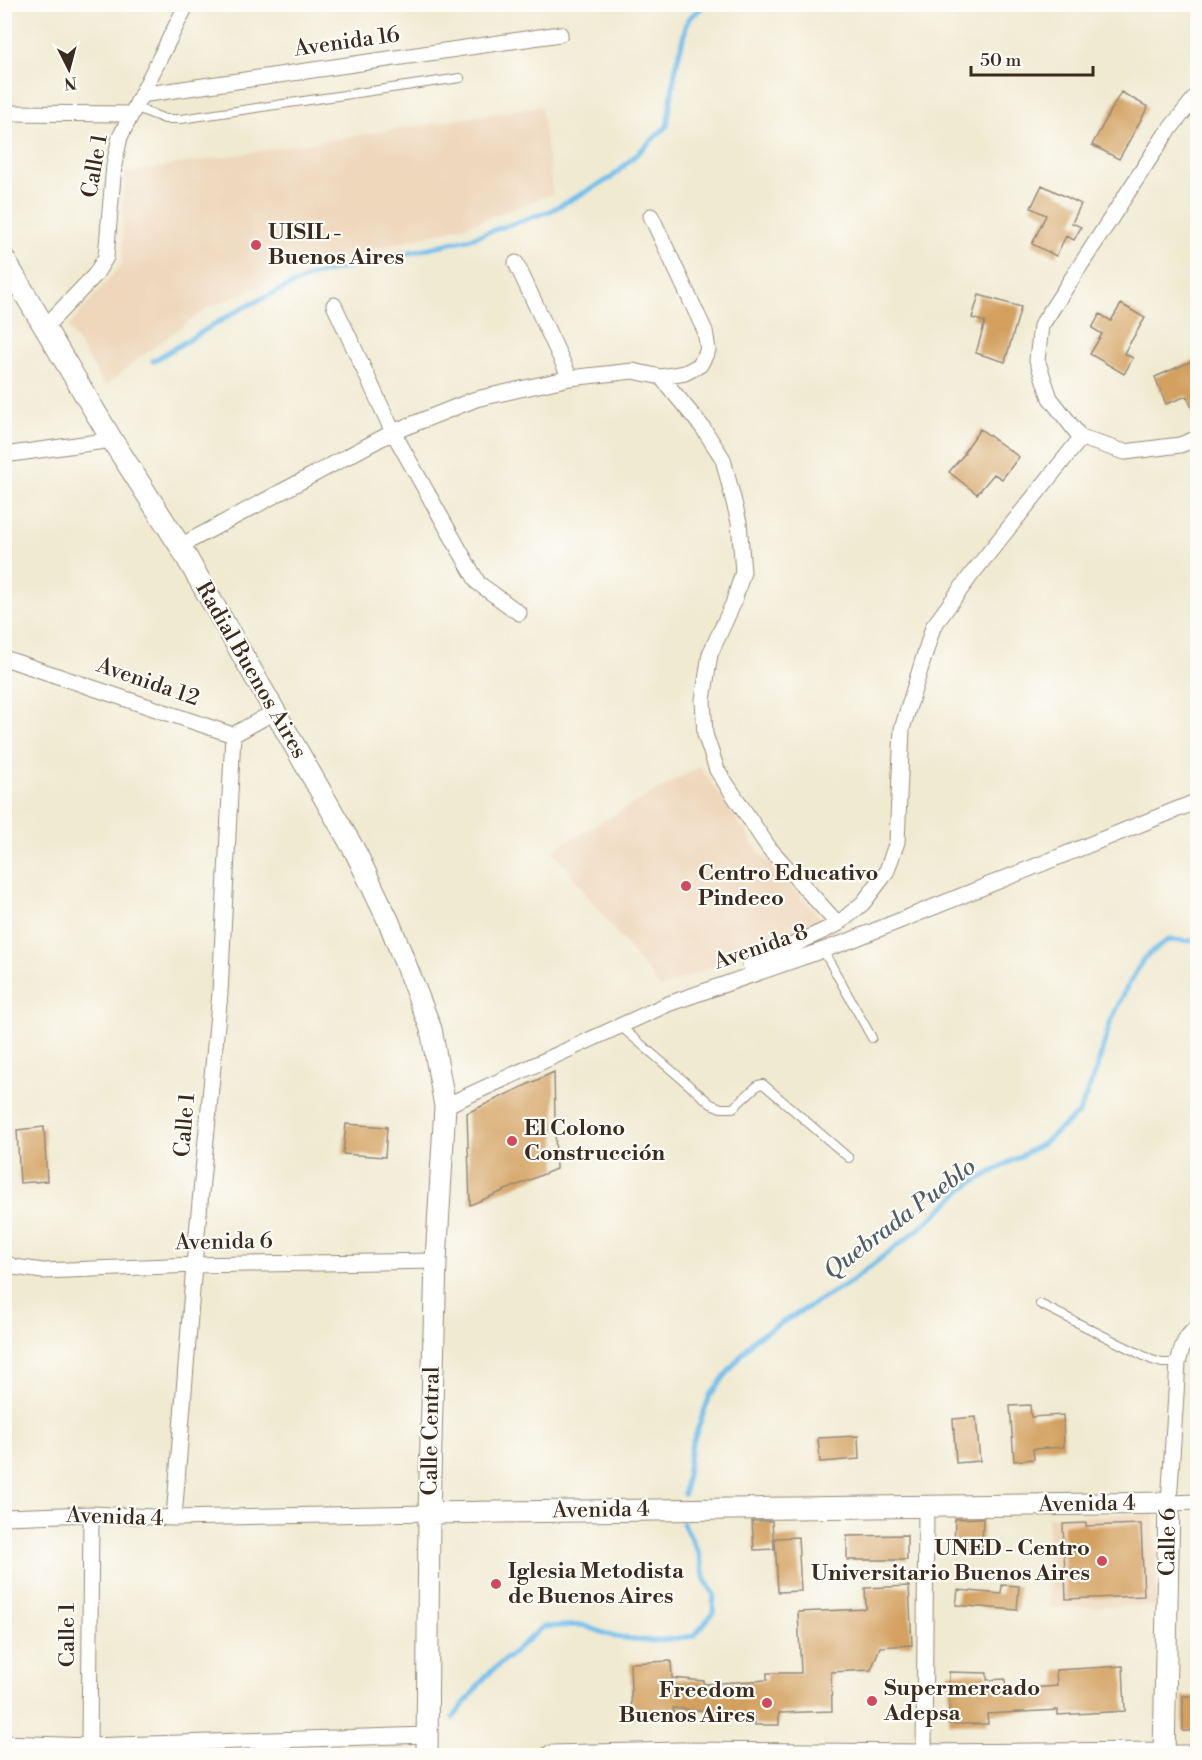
<svg xmlns="http://www.w3.org/2000/svg" width="1202" height="1760" font-family="'Libre Bodoni',serif">
<rect width="100%" height="100%" fill="#fdfcf7"/>
<filter id="ink" filterUnits="userSpaceOnUse"><feTurbulence type="fractalNoise" baseFrequency=".0167" numOctaves="2"/><feDisplacementMap in="SourceGraphic" scale="12" xChannelSelector="R" yChannelSelector="G"/><feConvolveMatrix kernelMatrix="1 2 1 2 8 2 1 2 1" color-interpolation-filters="sRGB"/></filter>
<filter id="wash" filterUnits="userSpaceOnUse"><feTurbulence type="fractalNoise" baseFrequency=".008" numOctaves="4" result="noise"/><feDisplacementMap in="SourceGraphic" scale="24" xChannelSelector="R" yChannelSelector="G"/><feGaussianBlur stdDeviation="1.35" result="paint"/><feColorMatrix in="noise" values="0 0 0 0 0 0 0 0 0 0 0 0 0 0 0 0 0 1.4 0 .05"/><feComposite in="paint" operator="in"/></filter>
<g filter="url(#wash)">
<rect width="100%" height="100%" fill="#f0ead1"/>
<path fill="#eed7bb" d="M541 106 553 194 466 226 309 265 208 308 140 357 105 387 68 327 122 264 124 173Z
M700 766 761 855 821 918 784 938 660 988 552 850Z
M1155 1514 1157 1605 1049 1608 1048 1517Z"/>
<g fill="none" stroke-linecap="round" stroke-linejoin="round">
<path stroke="#71beeb" stroke-width="5" d="M153 361 242 308 313 275 468 239 550 211 611 178 667 126 676 66 688 19 706 4
M684 1494 691 1447 710 1395 754 1339 849 1283 925 1224 965 1187 1042 1144 1079 1113 1097 1068 1110 1023 1125 991 1144 958 1168 940 1198 941
M453 1718 486 1676 543 1627 582 1625 615 1637 653 1641 694 1636 713 1613 714 1594 705 1580 699 1554 683 1523
M402 1756 403 1755"/>
</g>
<g id="blocks">
<path fill="#d3a05e" d="M1121 92 1148 107 1119 159 1092 145Z
M1042 185 1081 204 1072 223 1081 227 1074 240 1066 236 1056 256 1032 244 1046 215 1031 208Z
M979 295 1021 307 1005 362 976 353 985 322 972 318Z
M1121 304 1145 318 1124 353 1133 358 1124 374 1090 354 1102 334 1092 328 1100 314 1111 321Z
M1197 359V421L1187 396 1166 404 1155 377Z
M980 429 1019 457 1002 479 994 474 977 494 949 472 965 453 964 452Z
M554 1072 556 1169 470 1205 467 1113Z
M346 1124 387 1127 385 1157 343 1154Z
M44 1127 47 1181 20 1183 17 1130Z
M1030 1405 1031 1417 1063 1415 1064 1447 1033 1449 1034 1459 1014 1461 1010 1406Z
M976 1417 980 1461 956 1463 953 1419Z
M858 1436 859 1459 820 1462 818 1438Z
M983 1518 982 1549 954 1548 955 1519Z
M752 1521H772L774 1549 754 1550Z
M1086 1523V1526L1141 1524 1144 1596 1066 1599 1063 1524Z
M907 1535V1560H847V1536Z
M798 1537 801 1591 778 1592 775 1538Z
M1002 1585 1019 1586 1017 1610 956 1605 958 1590 1001 1594Z
M909 1586 912 1645 880 1647 871 1670 831 1672 832 1711 779 1713V1725H755L754 1717 709 1720 708 1711 673 1708 674 1717 632 1719 630 1663 671 1661 672 1678 704 1681 703 1684 767 1680V1673H801L798 1612 866 1609 865 1588Z
M1123 1666 1125 1711 1058 1715V1710L987 1714 988 1724H949V1672L987 1673V1680L1005 1679 1006 1690 1057 1686 1056 1670Z
M1183 1696H1197V1731H1183Z"/>
</g>
</g>
<g filter="url(#ink)">
<use href="#blocks" fill-opacity="0" stroke="#968a78" stroke-width="1.5"/>
<g fill="none" stroke-linecap="round" stroke-linejoin="round">
<defs>
<path id="lane" d="M134 107 165 119H181L460 78
M823 950 872 1038
M620 1026 711 1104 721 1108H733L758 1085 763 1084 849 1158
M1040 1304 1152 1360 1162 1363H1178"/>
<path id="street" d="M1198 94 1165 135 1041 326 1037 360 1050 398 1081 438 1125 452 1180 445 1198 438
M141 95 560 34
M4 113 131 114
M516 263 570 378
M334 305 393 432 478 583 519 613
M45 327 95 275 106 257 114 165 120 137 187 4
M661 377 703 428 723 459 739 522 743 572 733 604 710 654 703 700 705 734 717 770 769 848 838 924
M4 455 112 440
M180 546 393 432 476 399 570 378 633 371 661 377 685 373 700 365 708 350 705 331 651 216
M4 658 233 735 274 712
M750 965 838 924 863 903 886 873 897 842 902 729 933 627 971 575 1081 438
M445 1106 668 1004 849 941 1198 801
M4 1262 14 1267 43 1271 194 1265 436 1261
M1198 1327C1184 1336 1182 1348 1178 1363L1169 1503 1198 1502
M91 1514 89 1746 92 1756
M4 1517 91 1514 174 1518 429 1513
M174 1518 194 1265 220 993 233 735
M4 1743 89 1746 428 1735
M1164 1753H1198
M924 1756 926 1506"/>
<path id="secondary" d="M4 259 112 440 180 546 356 853 389 922 431 1029 445 1106 436 1261 429 1513 427 1756
M429 1513 1169 1503 1164 1756
M551 1756 679 1753 924 1755 1164 1753"/>
</defs>
<use href="#lane" stroke="#968a78" stroke-width="10"/>
<use href="#street" stroke="#968a78" stroke-width="17"/>
<use href="#secondary" stroke="#968a78" stroke-width="23"/>
<use href="#lane" stroke="#fff" stroke-width="8"/>
<use href="#street" stroke="#fff" stroke-width="15"/>
<use href="#secondary" stroke="#fff" stroke-width="21"/>
</g>
</g>
<g fill="#d1495b" stroke="#fdfcf7" stroke-width="2">
<circle cx="256" cy="245" r="6"/>
<circle cx="686" cy="886" r="6"/>
<circle cx="512" cy="1141" r="6"/>
<circle cx="1102" cy="1561" r="6"/>
<circle cx="496" cy="1584" r="6"/>
<circle cx="872" cy="1701" r="6"/>
<circle cx="767" cy="1703" r="6"/>
</g>
<g text-anchor="middle" dominant-baseline="central" stroke-width="4.5" stroke-linejoin="round" paint-order="stroke">
<g font-size="22" fill="#3b2a1e" stroke="#fdfcf7">
<text transform="translate(347 42) rotate(-8)">Avenida 16</text>
<text transform="translate(95 166) rotate(-80)">Calle 1</text>
<text transform="translate(251 670) rotate(60)">Radial Buenos Aires</text>
<text transform="translate(148 682) rotate(19)">Avenida 12</text>
<text transform="translate(761 947) rotate(-19)">Avenida 8</text>
<text transform="translate(185 1125) rotate(-85)">Calle 1</text>
<text transform="translate(224 1242) rotate(-1)">Avenida 6</text>
<text transform="translate(431 1431) rotate(-89)">Calle Central</text>
<text transform="translate(1087 1504) rotate(-1)">Avenida 4</text>
<text transform="translate(601 1510) rotate(-1)">Avenida 4</text>
<text transform="translate(115 1517) rotate(2)">Avenida 4</text>
<text transform="translate(1168 1542) rotate(-89)">Calle 6</text>
<text transform="translate(67 1635) rotate(-90)">Calle 1</text>
</g>
<g font-size="22" font-weight="bold" fill="#3b2a1e" stroke="#fdfcf7" text-anchor="start">
<text x="268" y="232">UISIL -<tspan x="268" dy="25">Buenos Aires</tspan></text>
<text x="698" y="873">Centro Educativo<tspan x="698" dy="25">Pindeco</tspan></text>
<text x="524" y="1128">El Colono<tspan x="524" dy="25">Construcción</tspan></text>
<text x="1090" y="1548" text-anchor="end">UNED - Centro<tspan x="1090" dy="25">Universitario Buenos Aires</tspan></text>
<text x="508" y="1571">Iglesia Metodista<tspan x="508" dy="25">de Buenos Aires</tspan></text>
<text x="884" y="1688">Supermercado<tspan x="884" dy="25">Adepsa</tspan></text>
<text x="755" y="1690" text-anchor="end">Freedom<tspan x="755" dy="25">Buenos Aires</tspan></text>
</g>
<g font-size="24" font-style="italic" fill="#4e5e66" stroke="#fdfcf7">
<text transform="translate(900 1219) rotate(-37)">Quebrada Pueblo</text>
</g>
</g>
<rect width="1202" height="1760" fill="none" stroke="#fdfcf7" stroke-width="24"/>
<g transform="translate(69 69) rotate(174)" stroke="#fdfcf7" stroke-width="4.5" paint-order="stroke">
<path d="M0-4.5L10 22L0 15L-10 22Z" fill="#3b2a1e"/>
<text y="-9" font-size="16" font-weight="bold" text-anchor="middle" fill="#3b2a1e">N</text>
</g>
<path d="M971 66v9h122v-9" fill="none" stroke="#3b2a1e" stroke-width="3"/>
<text x="980" y="66" font-size="18" fill="#3b2a1e" stroke="#fdfcf7" stroke-width="4.5" paint-order="stroke">50 m</text>
</svg>
